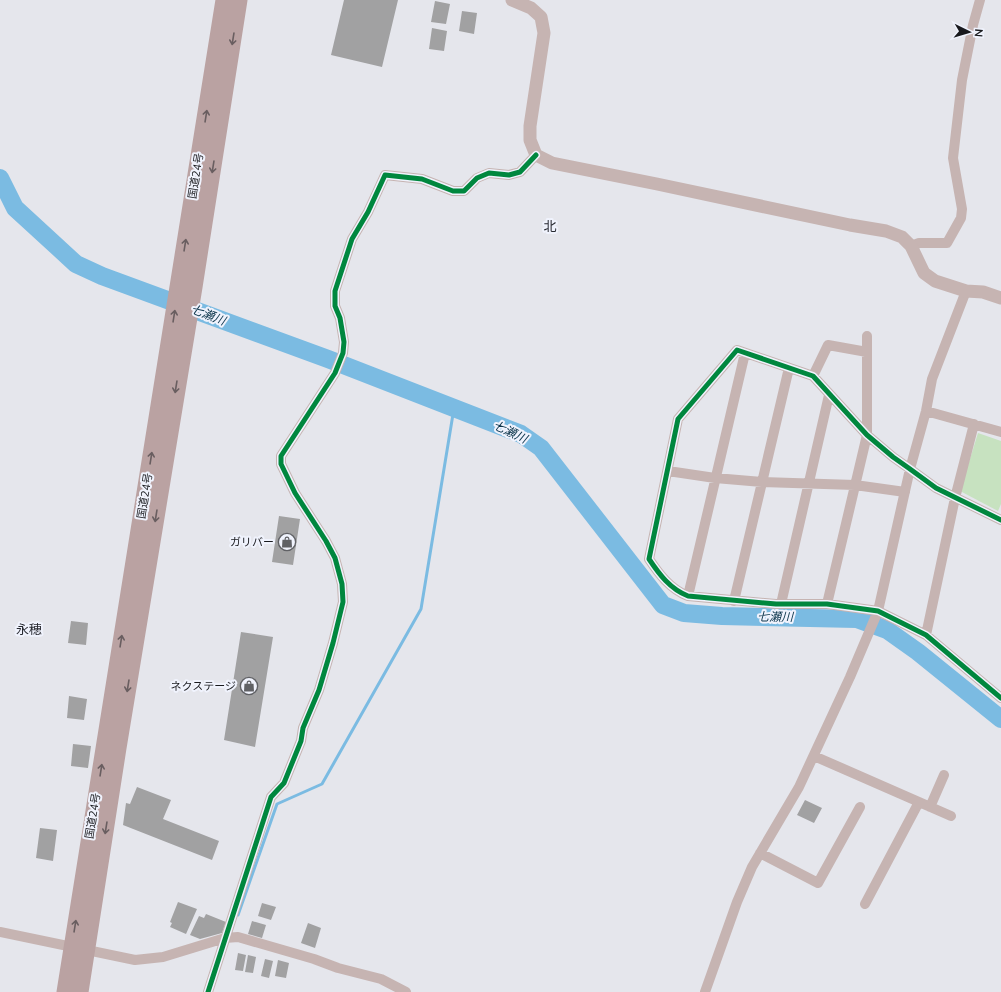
<svg xmlns="http://www.w3.org/2000/svg" width="1001" height="992" font-family="'Nunito Sans','Noto Sans JP',sans-serif">
<rect width="100%" height="100%" fill="#e5e6ec"/>
<path fill="#c7e2c0" d="M978 433 1001 441V504L998 511 960 491Z"/>
<g fill="none" stroke-linecap="round" stroke-linejoin="round">
<path stroke="#7bbbe2" stroke-width="3" d="M238 915 277 804 322 784 421 609 454 408"/>
<path stroke="#7bbbe2" stroke-width="18" d="M0 178 15 208 76 264 102 276 328 359 521 434 541 448 663 605 684 613 722 616 857 619 887 630 918 652 1001 719"/>
</g>
<path fill="#a1a1a2" d="M344 0H398L382 67 331 55Z
M435 1 450 4 446 24 431 22Z
M462 11 477 13 474 34 459 31Z
M432 28 447 31 444 51 429 49Z
M279 516 300 519 293 565 272 562Z
M71 621 88 623 86 645 68 643Z
M241 632 273 637 255 747 224 740Z
M69 696 87 699 84 720 67 718Z
M73 744 91 746 88 768 71 766Z
M137 787 171 800 163 819 219 841 212 860 123 825 126 803 130 804Z
M805 800 822 808 814 823 797 815Z
M40 828 57 830 53 861 36 858Z
M178 902 197 909 186 934 170 927 172 923 170 922Z
M262 903 276 907 271 920 258 916Z
M206 914 226 922 222 933 200 939 190 935 199 916 204 918Z
M252 921 266 925 262 938 248 934Z
M308 923 321 928 315 948 301 943Z
M238 953 246 955 243 971 235 970Z
M248 955 256 957 253 973 245 972Z
M265 959 273 961 269 978 261 976Z
M278 960 289 963 286 978 275 976Z"/>
<g fill="none" stroke-linecap="round" stroke-linejoin="round">
<path stroke="#c6b4b2" stroke-width="10" d="M911 246 919 243H947L961 218 962 209 953 158 962 80 973 25 980 0
M813 376 828 345 867 352
M926 411 1001 432
M668 471 715 478 762 482 855 485 905 492
M1001 520 936 488 910 469 893 457 867 435 813 376 737 350 678 419 649 559C659 574 670 589 688 596L776 604H827L878 611 926 635 1001 698
M688 596 745 353
M734 601 789 368
M781 604 829 395
M827 604 867 435V336
M926 635 955 498 974 424
M814 756 951 816
M930 807 944 775
M760 853 818 883 860 807
M865 904 919 802
M0 932 135 960 163 957 225 938 238 937 314 959 338 968 381 979 406 992
M208 992 271 797 284 783 301 741 303 728 319 690 333 643 343 602 342 584 335 558 326 541 295 493 281 464V456L335 373 343 353 344 342 340 318 335 306V291L352 239 368 212 385 175 422 179 453 191H464L477 178 489 173 509 175 520 172 536 155
M705 992 737 902 752 867 799 787 850 677 878 611 910 469 926 411 932 379 966 291"/>
<path stroke="#c6b4b2" stroke-width="13" d="M512 0 531 8 541 17 544 33 530 126V140L536 155 552 163 657 184 850 225 886 231 902 237 911 246 924 273 935 281 966 291 983 292 1001 298"/>
<path stroke="#baa2a2" stroke-width="17" d="M65 992 224 0
M80 992 118 748 194 287 239 0"/>
<defs>
<path id="cycleway" d="M1001 520 936 488 910 469 893 457 867 435 813 376 737 350 678 419 649 559C659 574 670 589 688 596L776 604H827L878 611 926 635 1001 698
M208 992 271 797 284 783 301 741 303 728 319 690 333 643 343 602 342 584 335 558 326 541 295 493 281 464V456L335 373 343 353 344 342 340 318 335 306V291L352 239 368 212 385 175 422 179 453 191H464L477 178 489 173 509 175 520 172 536 155"/>
</defs>
<use href="#cycleway" stroke="#f0f3fd" stroke-width="8"/>
<use href="#cycleway" stroke="#00873e" stroke-width="5"/>
</g>
<defs><path id="oneway-shaft" d="M-6 0H5M1.5-3L5.5 0L1.5 3" fill="none" stroke-width="1.6" stroke-linecap="round" stroke-linejoin="round"/></defs>
<g stroke="#695e60">
<use href="#oneway-shaft" transform="translate(233 39) rotate(99)"/>
<use href="#oneway-shaft" transform="translate(206 116) rotate(-81)"/>
<use href="#oneway-shaft" transform="translate(213 167) rotate(99)"/>
<use href="#oneway-shaft" transform="translate(185 245) rotate(-81)"/>
<use href="#oneway-shaft" transform="translate(174 316) rotate(-81)"/>
<use href="#oneway-shaft" transform="translate(176 387) rotate(99)"/>
<use href="#oneway-shaft" transform="translate(151 458) rotate(-81)"/>
<use href="#oneway-shaft" transform="translate(156 516) rotate(99)"/>
<use href="#oneway-shaft" transform="translate(121 641) rotate(-81)"/>
<use href="#oneway-shaft" transform="translate(128 686) rotate(99)"/>
<use href="#oneway-shaft" transform="translate(101 770) rotate(-81)"/>
<use href="#oneway-shaft" transform="translate(106 828) rotate(99)"/>
<use href="#oneway-shaft" transform="translate(75 926) rotate(-81)"/>
</g>
<defs>
<symbol id="shop-ring" viewBox="-11 -11 22 22"><circle r="9.5" fill="#f0f3fd" stroke="#606165" stroke-width="1.5"/><path d="M-5-2.5h2.3a2.7 3.5 0 0 1 5.4 0H5L5.5 6h-11ZM-1.5-2.5h3a1.5 2.3 0 0 0-3 0Z" fill="#606165"/></symbol>
</defs>
<g fill-rule="evenodd">
<use href="#shop-ring" x="277" y="532" width="20" height="20"/>
<use href="#shop-ring" x="239" y="676" width="20" height="20"/>
</g>
<g text-anchor="middle" dominant-baseline="central" stroke-width="4" stroke-linejoin="round" paint-order="stroke">
<g font-size="11" fill="#18191d" stroke="#f0f3fd">
<text transform="translate(196 176) rotate(-81)">国道24号</text>
<text transform="translate(145 496) rotate(-81)">国道24号</text>
<text transform="translate(93 816) rotate(-81)">国道24号</text>
</g>
<g font-size="11" fill="#18191d" stroke="#f0f3fd" text-anchor="end">
<text x="274" y="542">ガリバー</text>
<text x="236" y="686">ネクステージ</text>
</g>
<g font-size="12" font-style="italic" fill="#0b344a" stroke="#f0f3fd">
<text transform="translate(208 315) rotate(21)">七瀬川</text>
<text transform="translate(510 432) rotate(25)">七瀬川</text>
<text transform="translate(775 617) rotate(1)">七瀬川</text>
</g>
<g font-size="13" fill="#272930" stroke="#f0f3fd">
<text x="550" y="227">北</text>
<text x="29" y="630">永穂</text>
</g>
</g>
<g transform="translate(969 32) rotate(95)" stroke="#f0f3fd" stroke-width="3" paint-order="stroke">
<path d="M0-3L7 15L0 10L-7 15Z" fill="#18191d"/>
<text y="-6" font-size="11" font-weight="bold" text-anchor="middle" fill="#18191d">N</text>
</g>
</svg>
